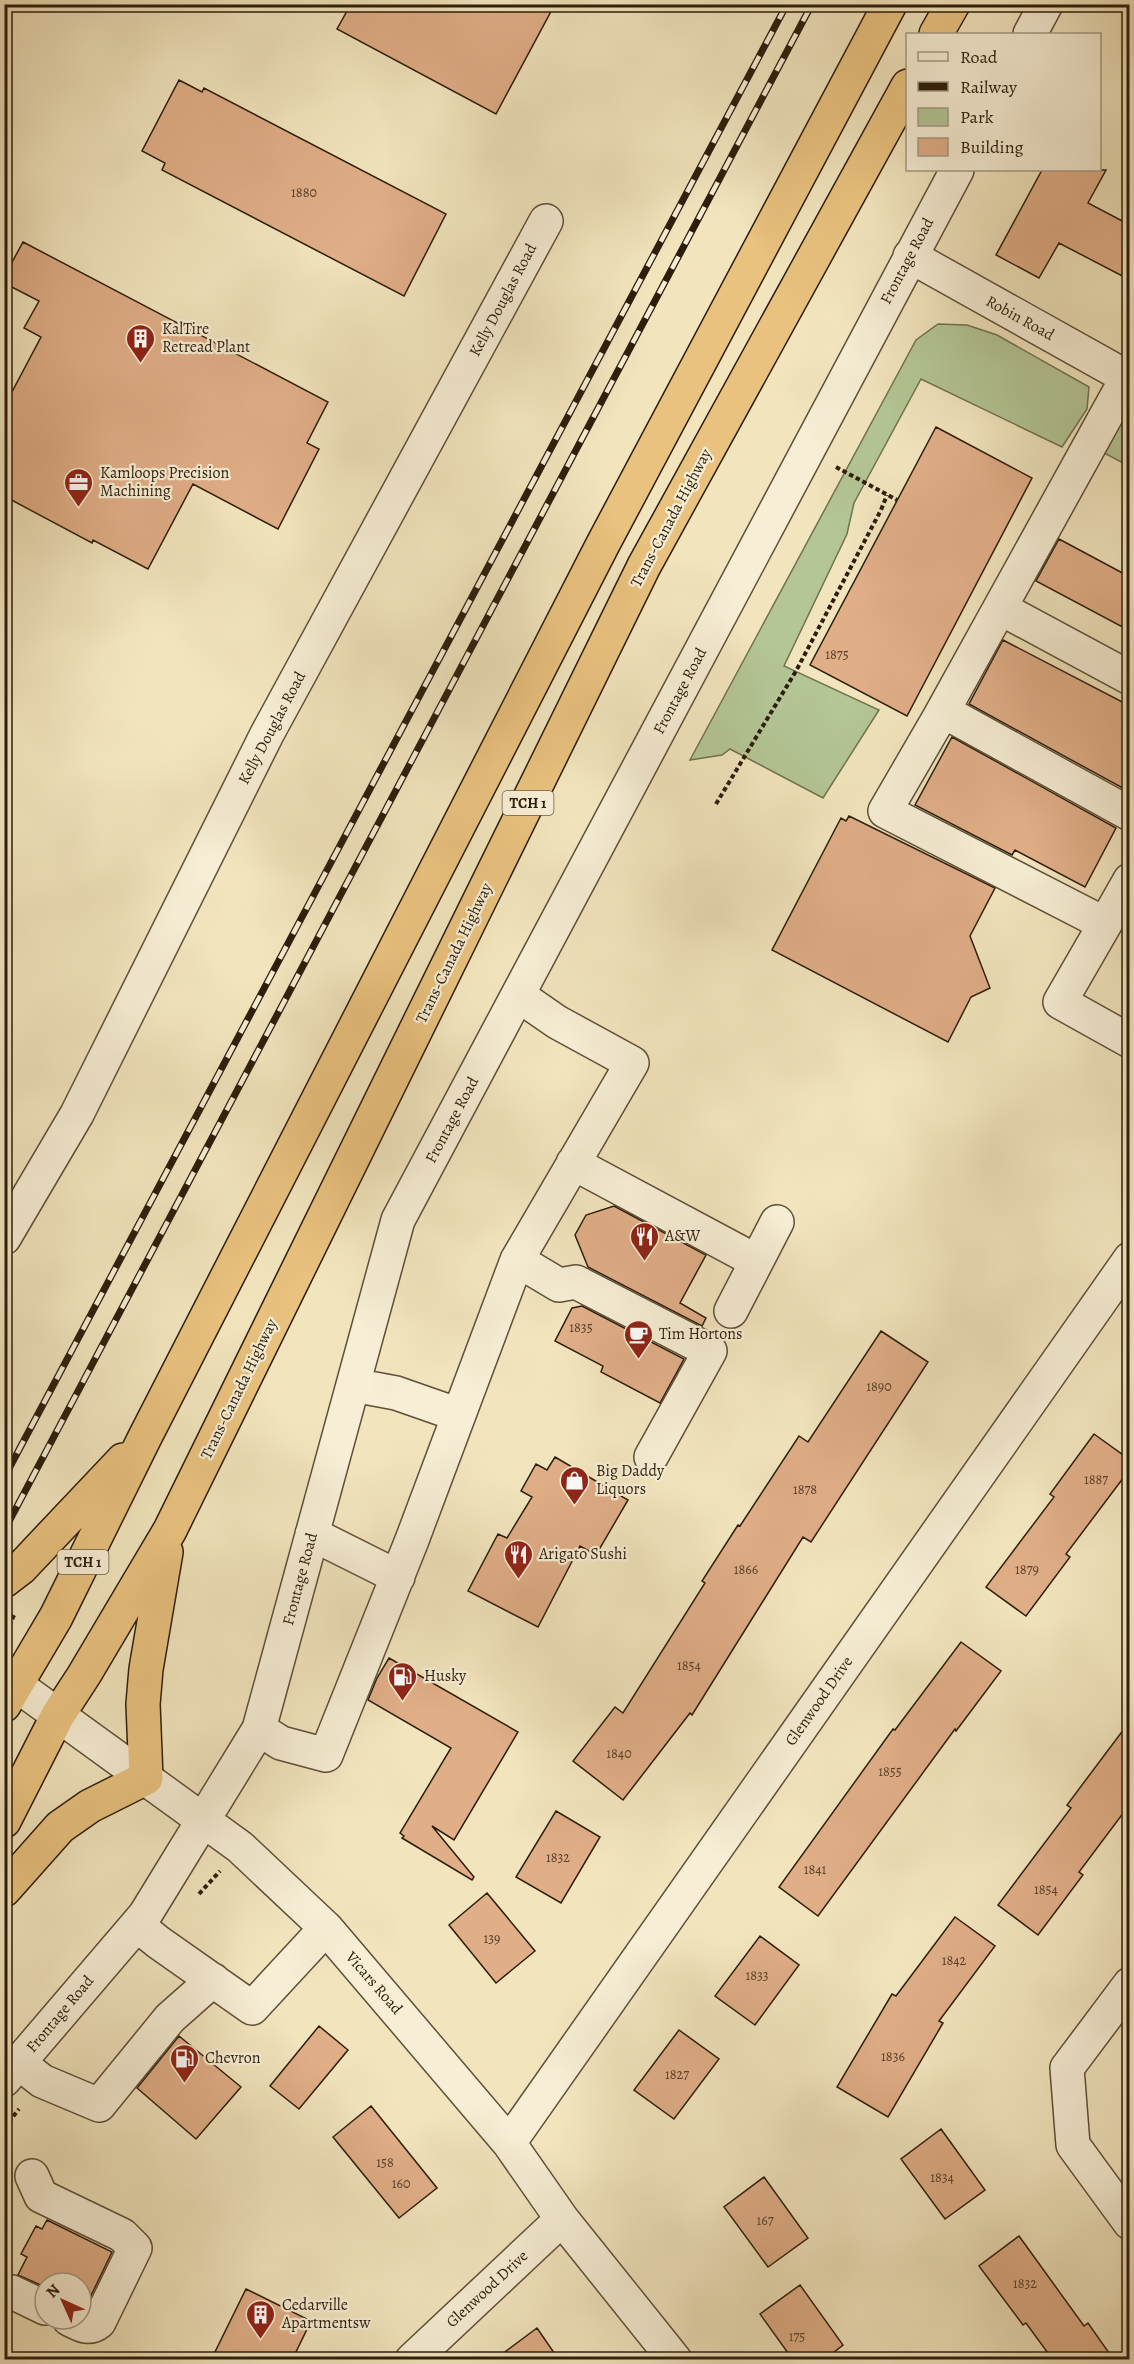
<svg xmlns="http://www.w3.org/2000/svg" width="1134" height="2364" font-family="Alegreya,serif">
<rect width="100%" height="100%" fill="#f2e5be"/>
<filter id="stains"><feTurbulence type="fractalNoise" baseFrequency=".00333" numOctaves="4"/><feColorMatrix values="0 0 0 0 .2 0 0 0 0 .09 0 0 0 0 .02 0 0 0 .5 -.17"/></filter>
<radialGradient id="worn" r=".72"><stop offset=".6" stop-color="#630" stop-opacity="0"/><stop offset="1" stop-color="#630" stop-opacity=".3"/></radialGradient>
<path fill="#b4c696" stroke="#707250" stroke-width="1.5" d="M938 324 967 325 997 335 1089 387 1087 409 1062 447 921 379 854 503 847 534 784 666 879 710 823 798 730 749 722 755 690 760 916 340Z
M1129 419V466L1104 453 1117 426Z"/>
<path fill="#e0ae87" stroke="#2c1d0b" stroke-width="1.5" d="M351 4H555L496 114 337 29Z
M179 80 202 92 204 88 446 214 404 296 162 170 165 163 142 151Z
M1042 170H1106L1088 203 1130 225V280L1059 243 1039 278 996 255Z
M23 242 328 402 307 443 319 449 278 529 193 484 148 569 93 540 92 543 4 496V407L41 337 24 328 39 301 4 283V277Z
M936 427 1032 478 907 716 810 665Z
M1059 539 1130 577V631L1036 581Z
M1003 640 1130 706V792L969 704Z
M952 737 1116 828 1085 887 1015 850 1012 855 915 805Z
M849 816 995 888 970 936 990 988 971 997 948 1042 772 950 841 818 846 821Z
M614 1206 706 1255 680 1303 706 1318 702 1326 588 1267 575 1235 586 1215Z
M582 1306 684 1359 660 1403 601 1372 603 1366 555 1341 572 1308Z
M881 1331 928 1362 811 1542 803 1537 692 1715 690 1713 623 1800 573 1761 615 1707 623 1713 705 1583 702 1581 738 1525 740 1526 799 1436 808 1442Z
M1094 1434 1130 1460V1469L1066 1554 1070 1557 1026 1616 986 1587 1054 1497 1050 1494Z
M555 1457 628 1500 596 1555 580 1546 538 1627 468 1591 498 1534 507 1538 532 1497 521 1491 536 1464 547 1470Z
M961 1642 1001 1671 956 1731 955 1729 818 1916 779 1887 893 1729 895 1730Z
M389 1658 518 1732 454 1840 432 1826 474 1877 472 1880 402 1838 404 1836 400 1833 451 1748 368 1700 377 1678Z
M1130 1721V1804L1079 1872 1083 1875 1038 1935 998 1905 1071 1808 1067 1805Z
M556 1811 600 1837 561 1903 516 1877Z
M487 1893 535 1951 496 1983 449 1925Z
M955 1917 995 1946 939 2021 943 2023 888 2117 837 2087 892 1994 896 1996Z
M760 1936 799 1965 755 2025 715 1996Z
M319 2026 348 2050 299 2109 270 2086Z
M679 2030 719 2059 674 2119 634 2090Z
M179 2036 241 2087 196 2139 137 2088Z
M371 2106 437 2188 399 2218 333 2137Z
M941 2129 985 2190 945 2219 901 2159Z
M764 2177 808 2238 768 2267 724 2207Z
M47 2220 112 2252 86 2306 81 2304V2283H45V2287L18 2275 27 2257 21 2254 36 2226 42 2229Z
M1019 2236 1084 2326 1088 2323 1114 2360H1053L1026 2323 1023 2325 979 2266Z
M800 2285 843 2345 824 2360H793L760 2314Z
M246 2289 311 2321 292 2360H211Z
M537 2328 559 2360H494Z"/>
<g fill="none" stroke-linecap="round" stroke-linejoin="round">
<defs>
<path id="minor" d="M1030 34 1046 4
M910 256 1130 379
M1127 378 939 718 885 811 1105 924 1130 880
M1000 608 1130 678
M943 711 1130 814
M1105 924 1060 1002 1130 1041
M573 1163 756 1261
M4 1238 77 1114 267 734 546 221
M517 1260 559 1285 576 1282 710 1351 651 1457
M731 1311 777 1222
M353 1385 396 1393 459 1415
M312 1534 398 1577
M4 1676 240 1847 326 1928 509 2143 562 2219 675 2360
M259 1729 281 1743 326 1755 412 1540 517 1260 632 1063 557 1022 518 995
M137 1925 158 1942 252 2008 326 1928
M1130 1984 1067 2068 1073 2145 1130 2223
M19 2063 42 2081 99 2105 170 2018 213 1980
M4 2080 145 1915 259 1729 398 1220 957 170
M509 2143 1130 1259
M32 2176 41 2196 122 2235 135 2248 99 2322C88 2331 80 2324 69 2319
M12 2292 45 2308
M412 2360 562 2219"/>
<path id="highway" d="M936 34 953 4
M4 1581 21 1568 123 1460
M4 1705 56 1617 145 1437 603 544 890 4
M4 1821 58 1715 84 1675 170 1530 644 566 908 86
M4 1890 60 1827 90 1806 146 1778 143 1704 146 1669 166 1552"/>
</defs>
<use href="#minor" stroke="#5e4f38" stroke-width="36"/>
<use href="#highway" stroke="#2c1d0b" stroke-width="36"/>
<path stroke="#2c1d0b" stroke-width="4" stroke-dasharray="4.5 3" stroke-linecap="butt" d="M836 467 897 500
M716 804 796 671 881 510 887 495
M9 1626 15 1613
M199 1894 220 1871
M4 2128 19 2109"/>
<use href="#minor" stroke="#f7eed5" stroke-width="33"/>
<use href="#highway" stroke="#e9c27f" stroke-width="33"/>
<defs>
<path id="rail" d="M4 1478 787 4
M4 1531 812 4"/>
</defs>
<use href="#rail" stroke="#2c1d0b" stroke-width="7"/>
<use href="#rail" stroke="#f7eed5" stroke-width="4.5" stroke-dasharray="14" stroke-linecap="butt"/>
</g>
<defs>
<symbol id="building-pin" viewBox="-11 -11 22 30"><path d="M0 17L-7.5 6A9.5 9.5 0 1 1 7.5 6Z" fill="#8f2418" stroke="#f7eed5"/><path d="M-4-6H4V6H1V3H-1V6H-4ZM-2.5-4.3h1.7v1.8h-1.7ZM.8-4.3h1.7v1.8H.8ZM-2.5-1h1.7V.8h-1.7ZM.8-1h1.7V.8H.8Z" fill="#fff"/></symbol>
<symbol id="office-pin" viewBox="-11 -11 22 30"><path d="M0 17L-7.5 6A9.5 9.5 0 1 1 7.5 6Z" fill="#8f2418" stroke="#f7eed5"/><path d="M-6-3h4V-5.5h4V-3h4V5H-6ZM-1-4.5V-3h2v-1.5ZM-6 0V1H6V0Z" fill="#fff"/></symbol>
<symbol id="restaurant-pin" viewBox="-11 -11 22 30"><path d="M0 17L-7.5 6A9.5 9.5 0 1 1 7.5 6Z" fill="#8f2418" stroke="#f7eed5"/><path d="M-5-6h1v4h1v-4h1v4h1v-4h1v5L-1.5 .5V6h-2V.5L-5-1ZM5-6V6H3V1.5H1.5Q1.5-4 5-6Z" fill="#fff"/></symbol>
<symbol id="cafe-pin" viewBox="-11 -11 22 30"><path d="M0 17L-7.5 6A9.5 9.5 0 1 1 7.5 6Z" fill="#8f2418" stroke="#f7eed5"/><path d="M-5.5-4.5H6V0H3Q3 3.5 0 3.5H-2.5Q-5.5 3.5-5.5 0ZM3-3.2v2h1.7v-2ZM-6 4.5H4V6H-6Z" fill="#fff"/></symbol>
<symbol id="shop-pin" viewBox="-11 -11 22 30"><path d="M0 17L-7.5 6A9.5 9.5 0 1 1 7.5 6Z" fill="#8f2418" stroke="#f7eed5"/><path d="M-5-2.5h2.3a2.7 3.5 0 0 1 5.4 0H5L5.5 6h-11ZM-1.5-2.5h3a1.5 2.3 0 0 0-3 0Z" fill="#fff"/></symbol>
<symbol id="fuel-pin" viewBox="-11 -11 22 30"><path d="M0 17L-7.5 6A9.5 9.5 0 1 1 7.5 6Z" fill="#8f2418" stroke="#f7eed5"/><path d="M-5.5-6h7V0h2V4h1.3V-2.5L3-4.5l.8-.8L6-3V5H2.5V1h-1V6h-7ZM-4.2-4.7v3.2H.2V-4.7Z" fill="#fff"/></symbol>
</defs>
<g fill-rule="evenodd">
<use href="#building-pin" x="124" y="322" width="33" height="45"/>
<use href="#office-pin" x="62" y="466" width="33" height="45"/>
<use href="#restaurant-pin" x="628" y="1220" width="33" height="45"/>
<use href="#cafe-pin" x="622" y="1318" width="33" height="45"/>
<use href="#shop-pin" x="558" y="1464" width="33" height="45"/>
<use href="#restaurant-pin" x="502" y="1538" width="33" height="45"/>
<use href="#fuel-pin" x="386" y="1660" width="33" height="45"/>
<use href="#fuel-pin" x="168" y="2042" width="33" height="45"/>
<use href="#building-pin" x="244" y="2298" width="33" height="45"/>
</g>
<g text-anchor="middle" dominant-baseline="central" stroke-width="4.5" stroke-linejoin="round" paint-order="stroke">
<g font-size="14" fill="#59412a">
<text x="304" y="192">1880</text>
<text x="837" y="654">1875</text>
<text x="581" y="1327">1835</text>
<text x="879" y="1386">1890</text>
<text x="1096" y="1479">1887</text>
<text x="805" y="1489">1878</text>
<text x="746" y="1569">1866</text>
<text x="1027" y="1569">1879</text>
<text x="689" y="1665">1854</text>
<text x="619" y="1753">1840</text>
<text x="890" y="1771">1855</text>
<text x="558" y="1857">1832</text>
<text x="815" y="1869">1841</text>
<text x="1046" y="1889">1854</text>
<text x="492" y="1938">139</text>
<text x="954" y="1960">1842</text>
<text x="757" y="1975">1833</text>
<text x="893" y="2056">1836</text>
<text x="677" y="2074">1827</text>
<text x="385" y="2162">158</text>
<text x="942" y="2177">1834</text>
<text x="401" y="2183">160</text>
<text x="765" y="2220">167</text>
<text x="1025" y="2283">1832</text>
<text x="797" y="2336">175</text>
</g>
<g fill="#f7eed5" stroke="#695c48" stroke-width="1.5">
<rect x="502.5" y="791" width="51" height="24" rx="4.5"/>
<rect x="57.5" y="1550" width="51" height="24" rx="4.5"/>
</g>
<g font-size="15" font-weight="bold" fill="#2c1d0b">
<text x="528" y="803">TCH 1</text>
<text x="83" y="1562">TCH 1</text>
</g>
<g font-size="16" fill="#2c1d0b" stroke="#f7eed5">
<text transform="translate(907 261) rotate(-62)">Frontage Road</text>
<text transform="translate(503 300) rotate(-62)">Kelly Douglas Road</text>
<text transform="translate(1020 318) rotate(29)">Robin Road</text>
<text transform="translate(671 518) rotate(-62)">Trans-Canada Highway</text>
<text transform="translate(680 691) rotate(-62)">Frontage Road</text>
<text transform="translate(272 728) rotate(-62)">Kelly Douglas Road</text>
<text transform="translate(454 953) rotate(-64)">Trans-Canada Highway</text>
<text transform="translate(452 1120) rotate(-62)">Frontage Road</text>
<text transform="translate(239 1389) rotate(-64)">Trans-Canada Highway</text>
<text transform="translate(300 1579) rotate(-75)">Frontage Road</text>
<text transform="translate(819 1701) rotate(-55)">Glenwood Drive</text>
<text transform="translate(374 1983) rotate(49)">Vicars Road</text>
<text transform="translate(60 2014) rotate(-50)">Frontage Road</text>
<text transform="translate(487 2289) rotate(-43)">Glenwood Drive</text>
</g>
<g font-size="16" fill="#2c1d0b" stroke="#f7eed5" text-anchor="start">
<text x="162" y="329">KalTire<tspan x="162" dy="18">Retread Plant</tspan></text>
<text x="100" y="473">Kamloops Precision<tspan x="100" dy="18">Machining</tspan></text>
<text x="665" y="1236">A&amp;W</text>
<text x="659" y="1334">Tim Hortons</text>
<text x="596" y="1471">Big Daddy<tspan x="596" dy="18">Liquors</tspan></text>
<text x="539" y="1554">Arigato Sushi</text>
<text x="424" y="1676">Husky</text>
<text x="205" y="2058">Chevron</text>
<text x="282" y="2305">Cedarville<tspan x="282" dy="18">Apartmentsw</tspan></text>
</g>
</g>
<rect width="1134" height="2364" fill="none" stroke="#f2e5be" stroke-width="24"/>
<rect x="6" y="6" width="1122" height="2352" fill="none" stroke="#2c1d0b" stroke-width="3"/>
<rect x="12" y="12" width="1110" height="2340" fill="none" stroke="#2c1d0b" stroke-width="1.5"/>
<rect x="906" y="33" width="195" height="138" fill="#f7eed5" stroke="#a69a84" stroke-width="1.5"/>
<rect x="918" y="52" width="30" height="9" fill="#f7eed5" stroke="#a69a84" stroke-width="1.5"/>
<text x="960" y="63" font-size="18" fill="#2c1d0b">Road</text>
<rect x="918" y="82" width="30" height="9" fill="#2c1d0b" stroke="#a69a84" stroke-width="1.5"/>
<text x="960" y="93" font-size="18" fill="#2c1d0b">Railway</text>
<rect x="918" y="108" width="30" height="18" fill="#b4c696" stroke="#a69a84" stroke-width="1.5"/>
<text x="960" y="123" font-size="18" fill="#2c1d0b">Park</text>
<rect x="918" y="138" width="30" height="18" fill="#e0ae87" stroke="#a69a84" stroke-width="1.5"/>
<text x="960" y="153" font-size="18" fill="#2c1d0b">Building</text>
<g transform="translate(63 2301) rotate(315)"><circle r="28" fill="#f7eed5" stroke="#a69a84" stroke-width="1.5"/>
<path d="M0-4.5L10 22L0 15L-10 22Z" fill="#8f2418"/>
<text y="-9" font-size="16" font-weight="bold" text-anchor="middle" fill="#2c1d0b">N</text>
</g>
<rect width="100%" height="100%" filter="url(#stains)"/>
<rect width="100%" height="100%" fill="url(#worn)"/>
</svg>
